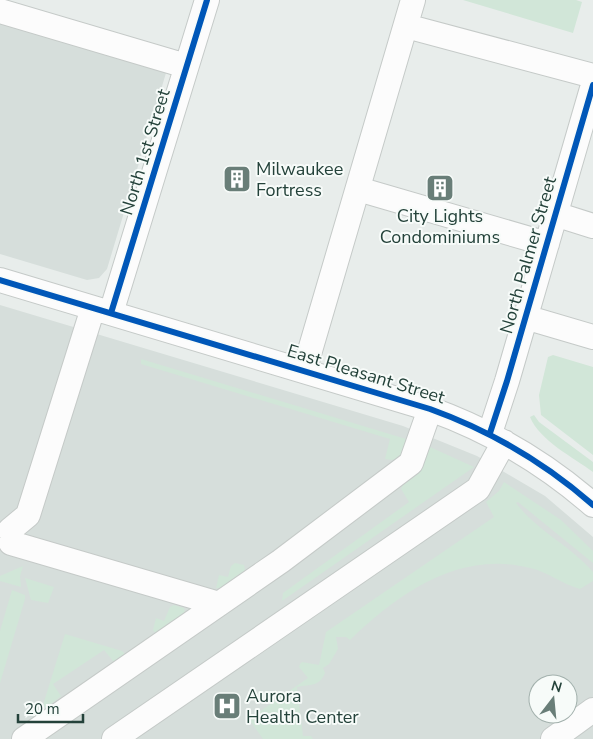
<svg xmlns="http://www.w3.org/2000/svg" width="593" height="739" font-family="'Nunito Sans',sans-serif">
<rect width="100%" height="100%" fill="#e8edeb"/>
<path fill="#d6dedb" fill-rule="evenodd" d="M0 21 153 66 166 73 107 269 99 278 87 280 0 254Z
M0 305 403 426 477 456 545 496 593 537V739H0ZM538 684H568V714H538Z"/>
<path fill="#d1e6d8" d="M463 0H576L582 2 573 33Z
M553 355 593 367V455L541 415 539 395 548 357Z
M141 359 406 439 402 457 392 460 385 459 390 439 141 364Z
M534 415 539 422 593 462V472C573 457 540 441 530 417Z
M430 447 474 467 282 601 283 593 409 502 401 489 403 485 419 469Z
M504 482 561 520 593 551V563L518 502 516 503C537 531 571 546 593 572V581L580 589C562 584 548 572 530 568 459 550 399 593 350 640L346 637H336L338 649 329 664 323 668 325 673C319 687 311 684 297 687L303 736H311L313 739H263L249 719 308 678 299 667 300 664 302 662 319 665 326 632 494 517 486 502 499 491Z
M235 563 244 565 245 570 220 588H216L219 575 228 577 231 566Z
M23 566 20 576 21 587 0 581V576Z
M25 578 54 587 48 603 31 600Z
M12 590 25 595V599L0 683V631Z
M174 605 184 608 185 613 156 634 153 630 156 618 164 621 170 607Z
M65 634 122 651 125 654 114 662 104 650 53 684 61 696 46 708 43 705Z"/>
<g fill="none" stroke-linecap="round" stroke-linejoin="round">
<defs>
<path id="minor" d="M0 11 186 66
M406 26 593 76
M358 189 547 244
M555 214 593 226
M0 280 430 409C491 431 544 462 593 505
M111 313 207 0
M525 317 593 337
M304 371 413 0
M490 433 507 381 593 85
M10 530 28 515 93 308
M11 543 219 604
M24 739 281 561 411 463 430 409
M114 739 478 489 504 442
M553 739 593 710"/>
</defs>
<use href="#minor" stroke="#c5cac8" stroke-width="26"/>
<use href="#minor" stroke="#fcfcfc" stroke-width="24"/>
<defs>
<path id="cycleway" d="M0 280 430 409C491 431 544 462 593 505
M111 313 207 0
M490 433 507 381 593 85"/>
</defs>
<use href="#cycleway" stroke="#f7fbf9" stroke-width="9"/>
<use href="#cycleway" stroke="#0057b8" stroke-width="6"/>
</g>
<defs>
<symbol id="building-square" viewBox="-11 -11 22 22"><rect x="-9" y="-9" width="18" height="18" rx="4" fill="#697e78" stroke="#f7fbf9"/><path d="M-4-6H4V6H1V3H-1V6H-4ZM-2.5-4.3h1.7v1.8h-1.7ZM.8-4.3h1.7v1.8H.8ZM-2.5-1h1.7V.8h-1.7ZM.8-1h1.7V.8H.8Z" fill="#fff"/></symbol>
<symbol id="hospital-square" viewBox="-11 -11 22 22"><rect x="-9" y="-9" width="18" height="18" rx="4" fill="#697e78" stroke="#f7fbf9"/><path d="M-5-5h3v3.5h4V-5h3V5h-3V1.5h-4V5h-3Z" fill="#fff"/></symbol>
</defs>
<g fill-rule="evenodd">
<use href="#building-square" x="221" y="163" width="32" height="32"/>
<use href="#building-square" x="424" y="172" width="32" height="32"/>
<use href="#hospital-square" x="211" y="690" width="32" height="32"/>
</g>
<g text-anchor="middle" dominant-baseline="central" stroke-width="4" stroke-linejoin="round" paint-order="stroke">
<g font-size="18" fill="#24423a" stroke="#f7fbf9">
<text transform="translate(145 152) rotate(-73)">North 1st Street</text>
<text transform="translate(528 255) rotate(-74)">North Palmer Street</text>
<text transform="translate(366 374) rotate(17)">East Pleasant Street</text>
</g>
<g font-size="18" fill="#24423a" stroke="#f7fbf9" text-anchor="start">
<text x="256" y="169">Milwaukee<tspan x="256" dy="21">Fortress</tspan></text>
<text x="440" y="216" text-anchor="middle">City Lights<tspan x="440" dy="21">Condominiums</tspan></text>
<text x="246" y="696">Aurora<tspan x="246" dy="21">Health Center</tspan></text>
</g>
</g>
<g transform="translate(553 699) rotate(16)"><circle r="24" fill="#f7fbf9" stroke="#a3b1ad"/>
<path d="M0-4L9 19L0 12L-9 19Z" fill="#697e78"/>
<text y="-8" font-size="14" font-weight="bold" text-anchor="middle" fill="#24423a">N</text>
</g>
<path d="M18 714v8h65v-8" fill="none" stroke="#24423a" stroke-width="2.5"/>
<text x="25" y="714" font-size="15" fill="#24423a" stroke="#f7fbf9" stroke-width="4" paint-order="stroke">20 m</text>
</svg>
